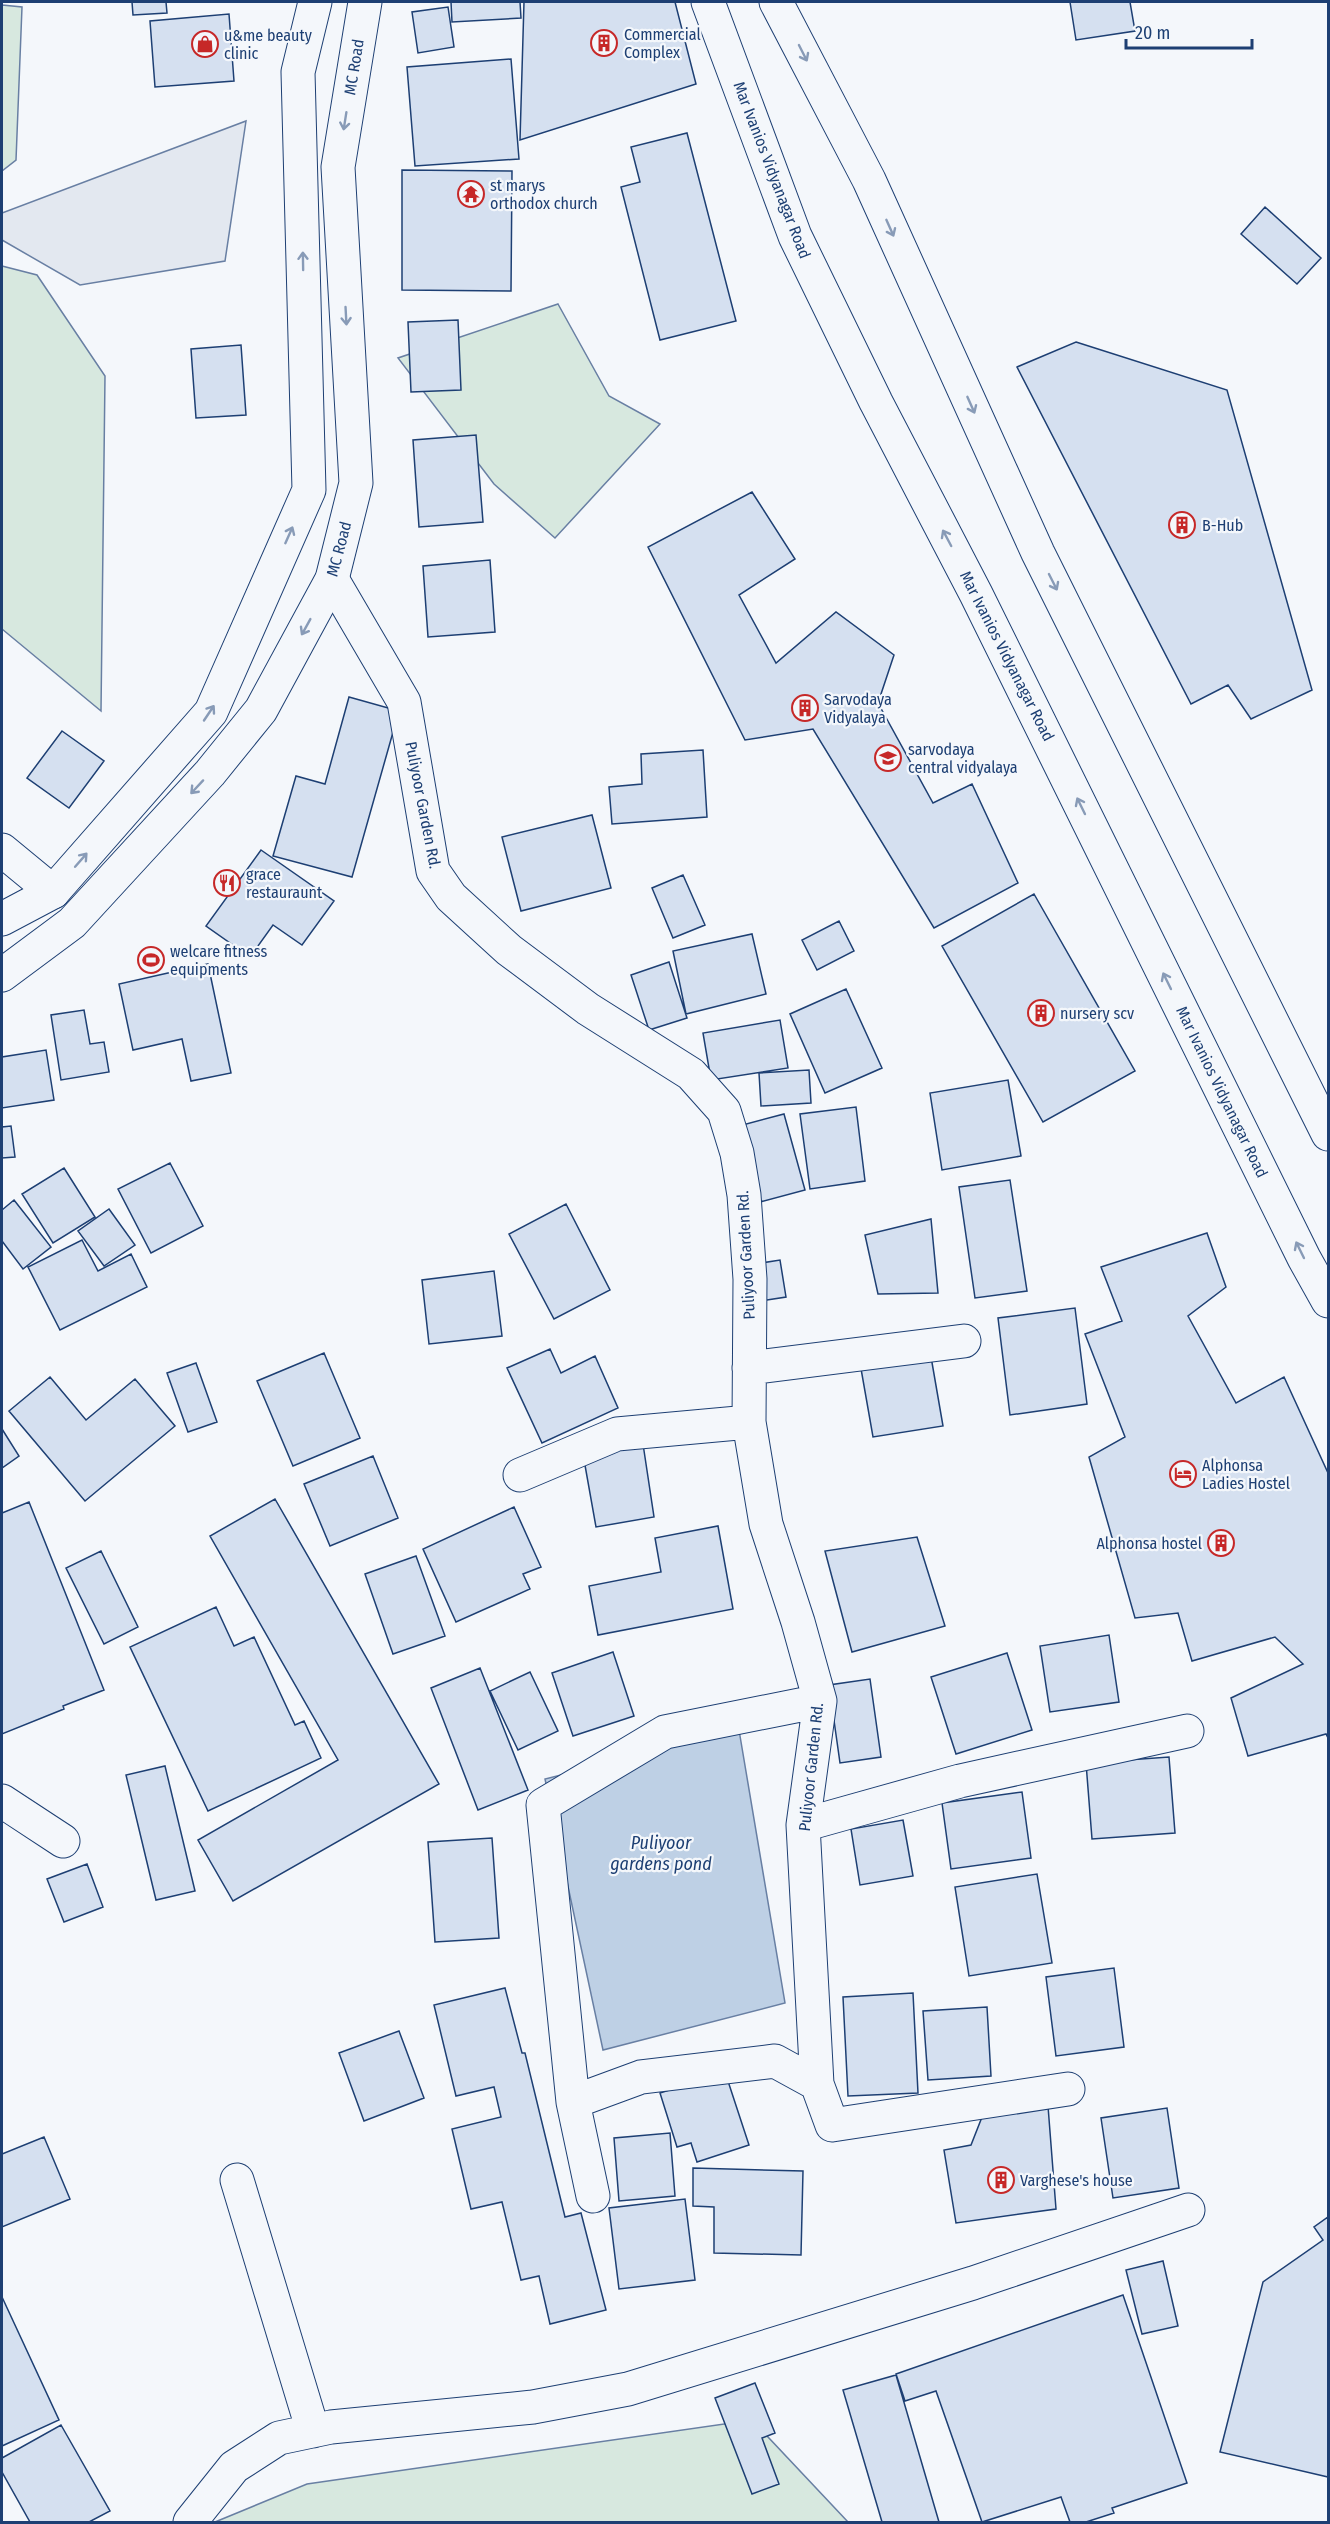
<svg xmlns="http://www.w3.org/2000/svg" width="1330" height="2524" font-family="'Fira Sans Condensed',sans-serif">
<rect width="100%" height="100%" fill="#f4f7fb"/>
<path fill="#d7e8df" stroke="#687fa3" stroke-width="1.5" d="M2 5 22 7 16 160 2 171Z
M2 266 37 275 105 376 101 711 2 629Z
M558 304 609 396 660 424 555 538 494 484 398 358Z
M752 2420 848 2522H215L307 2484Z"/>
<path fill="#e3e8f0" stroke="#687fa3" stroke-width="1.5" d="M246 121 225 261 80 285 2 240V213Z"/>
<path fill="#bed0e5" stroke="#687fa3" stroke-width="1.5" d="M739 1730 785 2003 603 2050 545 1779Z"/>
<path fill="#d5e0f0" stroke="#1d3f73" stroke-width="1.5" d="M132 2H166L167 13 133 15Z
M451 2H520L521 18 452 22Z
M524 2H675L696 84 520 140Z
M1070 2H1130L1135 31 1076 40Z
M448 7 454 47 418 53 412 12Z
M229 14 234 81 155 87 150 21Z
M511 59 519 159 415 166 407 67Z
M687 133 736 321 660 340 621 187 640 182 631 147Z
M402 170 512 171 511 291 402 290Z
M1265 207 1321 258 1297 284 1241 234Z
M458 320 461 390 411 392 408 322Z
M1076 342 1227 390 1312 690 1251 719 1228 685 1191 704 1017 367Z
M241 345 246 415 196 418 191 349Z
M476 435 483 522 419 527 413 440Z
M752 492 795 559 739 595 776 663 836 612 894 655 878 703 933 803 972 784 1018 883 934 928 813 729 745 740 648 547Z
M490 560 495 632 428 637 423 566Z
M349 697 399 711 352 877 273 856 296 776 325 784Z
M62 731 104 761 69 808 27 778Z
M703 750 707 817 612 824 609 787 642 784 641 754Z
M592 815 611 888 521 911 502 837Z
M261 850 334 901 302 945 273 925 250 957 206 926Z
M683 875 705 925 673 938 652 888Z
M1034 894 1135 1071 1043 1122 942 946Z
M839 921 854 951 817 970 802 940Z
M752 934 766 994 686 1014 673 951Z
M669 962 687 1018 649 1030 631 975Z
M208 964 231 1073 191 1081 182 1039 133 1050 119 984Z
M846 989 882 1068 825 1093 790 1014Z
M84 1010 90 1044 104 1042 109 1072 61 1080 51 1015Z
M780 1020 788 1068 711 1080 703 1033Z
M46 1050 54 1100 2 1108V1057Z
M809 1070 811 1103 761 1106 759 1073Z
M1008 1080 1021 1156 942 1170 930 1093Z
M856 1107 865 1181 810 1189 800 1114Z
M784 1114 805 1190 756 1203 735 1127Z
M11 1126 15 1157 2 1158V1127Z
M170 1163 203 1226 151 1253 118 1189Z
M64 1168 95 1217 53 1243 22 1194Z
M1010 1180 1027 1291 975 1298 959 1187Z
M14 1200 51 1247 23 1269 2 1241V1210Z
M566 1204 610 1290 554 1319 509 1234Z
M109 1209 135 1245 104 1266 78 1231Z
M931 1219 938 1293 878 1294 865 1235Z
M1207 1233 1226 1287 1188 1316 1236 1403 1284 1377 1328 1473V1738L1326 1734 1248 1756 1231 1698 1303 1664 1275 1637 1192 1661 1178 1613 1135 1618 1089 1457 1125 1437 1085 1334 1122 1321 1101 1267Z
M82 1240 98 1271 131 1254 147 1287 60 1330 28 1267Z
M780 1260 786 1297 760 1301 755 1264Z
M494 1271 502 1336 429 1344 422 1280Z
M1075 1308 1087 1404 1010 1415 998 1318Z
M550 1349 561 1373 595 1356 618 1408 542 1443 507 1368Z
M930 1351 943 1426 873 1437 860 1363Z
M324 1353 360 1438 293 1466 257 1381Z
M196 1363 217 1422 188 1432 167 1373Z
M50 1377 86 1420 135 1379 175 1426 85 1501 9 1411Z
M2 1429 19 1456 2 1468Z
M643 1444 654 1517 596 1527 583 1454Z
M373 1456 398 1518 330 1546 304 1484Z
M275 1499 439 1784 233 1901 198 1840 338 1760 210 1536Z
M29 1502 104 1690 63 1706 64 1709 2 1734V1513Z
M514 1507 541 1567 523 1574 530 1589 456 1622 423 1549Z
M718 1526 733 1609 598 1635 589 1586 661 1572 655 1538Z
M917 1537 945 1626 852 1652 825 1551Z
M101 1551 138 1627 104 1644 66 1568Z
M416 1556 445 1636 393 1654 365 1574Z
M216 1607 234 1646 254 1637 295 1725 304 1721 321 1758 208 1811 130 1647Z
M1109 1635 1119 1702 1050 1712 1040 1646Z
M613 1652 634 1716 573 1736 552 1673Z
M1007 1653 1032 1730 956 1754 931 1677Z
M480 1668 528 1790 478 1810 431 1688Z
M530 1672 558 1731 518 1750 490 1691Z
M870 1679 881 1757 840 1763 829 1685Z
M1169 1757 1175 1833 1092 1839 1086 1763Z
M165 1766 195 1891 156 1900 126 1775Z
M1022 1792 1031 1858 951 1869 942 1803Z
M903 1820 913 1876 860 1885 851 1829Z
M492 1838 499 1938 435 1942 428 1842Z
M87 1864 103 1907 64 1922 47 1879Z
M1037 1874 1052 1963 969 1976 955 1887Z
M1114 1968 1124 2047 1056 2056 1046 1977Z
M505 1988 522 2053H525L565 2217 581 2213 606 2310 550 2324 539 2276 521 2280 502 2202 471 2209 452 2129 501 2117 494 2087 456 2096 434 2005Z
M913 1993 918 2093 848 2096 843 1997Z
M987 2007 991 2076 928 2080 923 2011Z
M399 2031 424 2098 364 2121 339 2053Z
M725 2072 749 2145 697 2162 691 2143 677 2147 660 2093Z
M1048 2106 1056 2209 956 2223 944 2150 971 2145 984 2112Z
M1167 2108 1179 2188 1113 2198 1101 2118Z
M670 2133 675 2196 619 2201 614 2138Z
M44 2137 70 2199 2 2227V2154Z
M693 2168 803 2171 801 2255 714 2253V2207L693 2206Z
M685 2199 695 2280 619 2289 609 2208Z
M1328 2217V2477L1220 2452 1263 2282 1323 2240 1314 2227Z
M1163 2261 1178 2326 1142 2334 1126 2270Z
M1123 2295 1187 2483 1112 2508 1114 2513 1086 2522H1070L1061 2497 982 2522 936 2391 905 2401 896 2374Z
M2 2297 59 2420 2 2446Z
M896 2375 939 2522H882L843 2390Z
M755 2383 775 2433 762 2438 779 2484 752 2494 715 2398Z
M61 2425 110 2511 89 2522H30L2 2472V2458Z"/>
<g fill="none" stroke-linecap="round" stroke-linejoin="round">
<defs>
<path id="minor" d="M708 2 795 236 876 402 976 594 1304 1258 1328 1301
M776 2 869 180 1038 553 1328 1134
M332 579 404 702 433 871 451 897 509 950 588 1009 691 1074 724 1111 737 1153 744 1195 750 1279 749 1422 766 1524 798 1622 820 1701 803 1825 817 2084 832 2125 1068 2089
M2 850 53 892
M749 1368 964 1341
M520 1475 617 1434 749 1422
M2 1801 63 1841
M803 1825 960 1781 1187 1731
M817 2084 775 2061 641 2077 573 2102 543 1805 665 1732 820 1701
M573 2102 593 2196
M237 2180 313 2431
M190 2522 234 2467 279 2438 331 2427 533 2407 628 2389 973 2283 1188 2210"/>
<path id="major" d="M2 919 53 892 211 712 309 490 298 72 315 2
M2 975 72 923 210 773 261 710 332 579 356 483 338 167 365 2"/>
</defs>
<use href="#minor" stroke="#1d3f73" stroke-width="35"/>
<use href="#major" stroke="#1d3f73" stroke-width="35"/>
<use href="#minor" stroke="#f4f7fb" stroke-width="33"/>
<use href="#major" stroke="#f4f7fb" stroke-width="33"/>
</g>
<defs><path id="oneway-shaft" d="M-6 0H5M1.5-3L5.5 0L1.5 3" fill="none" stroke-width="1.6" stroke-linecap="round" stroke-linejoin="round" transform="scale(1.5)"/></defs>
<g stroke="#889bb7">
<use href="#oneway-shaft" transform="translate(803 53) rotate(63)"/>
<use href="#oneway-shaft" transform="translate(345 121) rotate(99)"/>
<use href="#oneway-shaft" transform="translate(890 228) rotate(66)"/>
<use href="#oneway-shaft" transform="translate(303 261) rotate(-91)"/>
<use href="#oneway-shaft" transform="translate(346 316) rotate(87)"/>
<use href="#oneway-shaft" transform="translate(971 405) rotate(66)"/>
<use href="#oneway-shaft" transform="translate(289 535) rotate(-66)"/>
<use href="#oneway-shaft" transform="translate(947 538) rotate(-118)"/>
<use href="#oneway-shaft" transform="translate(1053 582) rotate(63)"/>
<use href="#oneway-shaft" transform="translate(306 627) rotate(119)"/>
<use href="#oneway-shaft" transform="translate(209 713) rotate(-56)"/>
<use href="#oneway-shaft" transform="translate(197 787) rotate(133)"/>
<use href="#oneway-shaft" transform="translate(1081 806) rotate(-116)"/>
<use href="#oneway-shaft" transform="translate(81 860) rotate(-49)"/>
<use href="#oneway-shaft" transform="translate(1167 981) rotate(-116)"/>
<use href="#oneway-shaft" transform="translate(1300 1250) rotate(-116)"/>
</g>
<defs>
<symbol id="building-ring" viewBox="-11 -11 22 22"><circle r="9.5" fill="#f4f7fb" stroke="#c62828" stroke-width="1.5"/><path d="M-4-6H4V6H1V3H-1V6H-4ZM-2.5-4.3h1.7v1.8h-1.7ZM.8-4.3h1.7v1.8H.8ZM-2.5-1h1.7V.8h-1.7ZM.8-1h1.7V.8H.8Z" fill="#c62828"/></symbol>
<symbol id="shop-ring" viewBox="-11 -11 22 22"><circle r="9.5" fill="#f4f7fb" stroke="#c62828" stroke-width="1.5"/><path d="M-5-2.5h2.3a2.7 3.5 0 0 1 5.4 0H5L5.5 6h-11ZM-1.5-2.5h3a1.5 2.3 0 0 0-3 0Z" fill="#c62828"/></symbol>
<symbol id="temple-ring" viewBox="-11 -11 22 22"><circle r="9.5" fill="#f4f7fb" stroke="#c62828" stroke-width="1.5"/><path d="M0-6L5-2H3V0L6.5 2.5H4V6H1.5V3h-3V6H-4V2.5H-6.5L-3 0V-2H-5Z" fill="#c62828"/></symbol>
<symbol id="school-ring" viewBox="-11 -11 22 22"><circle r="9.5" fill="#f4f7fb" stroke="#c62828" stroke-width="1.5"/><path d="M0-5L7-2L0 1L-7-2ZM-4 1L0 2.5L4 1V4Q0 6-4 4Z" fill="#c62828"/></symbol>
<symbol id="restaurant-ring" viewBox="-11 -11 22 22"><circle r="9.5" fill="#f4f7fb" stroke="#c62828" stroke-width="1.5"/><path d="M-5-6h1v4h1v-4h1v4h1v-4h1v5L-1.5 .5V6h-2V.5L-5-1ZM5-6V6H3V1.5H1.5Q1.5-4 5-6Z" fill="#c62828"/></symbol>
<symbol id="stadium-ring" viewBox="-11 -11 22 22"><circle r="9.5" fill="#f4f7fb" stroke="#c62828" stroke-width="1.5"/><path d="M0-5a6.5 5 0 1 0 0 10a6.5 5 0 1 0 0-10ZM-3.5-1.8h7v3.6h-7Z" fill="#c62828"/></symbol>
<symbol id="hotel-ring" viewBox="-11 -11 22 22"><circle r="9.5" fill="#f4f7fb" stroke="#c62828" stroke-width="1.5"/><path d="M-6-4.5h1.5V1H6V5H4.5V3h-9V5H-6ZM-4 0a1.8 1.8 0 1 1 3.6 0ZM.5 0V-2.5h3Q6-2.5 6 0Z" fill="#c62828"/></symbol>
</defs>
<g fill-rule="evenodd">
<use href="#building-ring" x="589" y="28" width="30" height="30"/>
<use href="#shop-ring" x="190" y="29" width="30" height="30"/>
<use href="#temple-ring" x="456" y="179" width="30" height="30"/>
<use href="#building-ring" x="1167" y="510" width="30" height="30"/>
<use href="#building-ring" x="790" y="693" width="30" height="30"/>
<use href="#school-ring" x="873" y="743" width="30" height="30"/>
<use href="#restaurant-ring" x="212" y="868" width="30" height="30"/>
<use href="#stadium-ring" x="136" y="945" width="30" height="30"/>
<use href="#building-ring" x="1026" y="998" width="30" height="30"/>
<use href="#hotel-ring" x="1168" y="1459" width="30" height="30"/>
<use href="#building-ring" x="1206" y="1528" width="30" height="30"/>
<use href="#building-ring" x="986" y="2165" width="30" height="30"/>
</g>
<g text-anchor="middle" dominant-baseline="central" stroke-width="4.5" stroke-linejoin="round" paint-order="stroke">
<g font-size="16" fill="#1d3f73" stroke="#f4f7fb" text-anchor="start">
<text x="624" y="34">Commercial<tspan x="624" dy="18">Complex</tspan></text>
<text x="224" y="35">u&amp;me beauty<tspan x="224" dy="18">clinic</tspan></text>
<text x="490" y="185">st marys<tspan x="490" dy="18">orthodox church</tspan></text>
<text x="1202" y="525">B-Hub</text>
<text x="824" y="699">Sarvodaya<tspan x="824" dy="18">Vidyalaya</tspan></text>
<text x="908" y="749">sarvodaya<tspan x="908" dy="18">central vidyalaya</tspan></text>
<text x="246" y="874">grace<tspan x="246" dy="18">restauraunt</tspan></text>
<text x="170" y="951">welcare fitness<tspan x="170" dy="18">equipments</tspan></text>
<text x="1060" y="1013">nursery scv</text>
<text x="1202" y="1465">Alphonsa<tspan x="1202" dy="18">Ladies Hostel</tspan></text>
<text x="1202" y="1543" text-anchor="end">Alphonsa hostel</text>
<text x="1020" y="2180">Varghese's house</text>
</g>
<g font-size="16" fill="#1d3f73" stroke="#f4f7fb">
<text transform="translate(354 67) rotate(-81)">MC Road</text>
<text transform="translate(772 170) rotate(69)">Mar Ivanios Vidyanagar Road</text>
<text transform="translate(339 549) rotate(-75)">MC Road</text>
<text transform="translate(1007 656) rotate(63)">Mar Ivanios Vidyanagar Road</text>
<text transform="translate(423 805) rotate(79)">Puliyoor Garden Rd.</text>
<text transform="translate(1222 1092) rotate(64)">Mar Ivanios Vidyanagar Road</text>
<text transform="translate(746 1255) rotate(-93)">Puliyoor Garden Rd.</text>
<text transform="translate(811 1767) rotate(-84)">Puliyoor Garden Rd.</text>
</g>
<g font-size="18" font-style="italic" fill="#1d3f73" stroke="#f4f7fb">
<text x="661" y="1843">Puliyoor<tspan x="661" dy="21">gardens pond</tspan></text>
</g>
</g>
<rect width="1330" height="2524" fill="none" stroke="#1d3f73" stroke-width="6"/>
<path d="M1126 39v9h126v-9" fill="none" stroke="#1d3f73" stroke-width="3"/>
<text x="1135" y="39" font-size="18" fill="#1d3f73" stroke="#f4f7fb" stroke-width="4.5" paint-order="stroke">20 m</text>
</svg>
